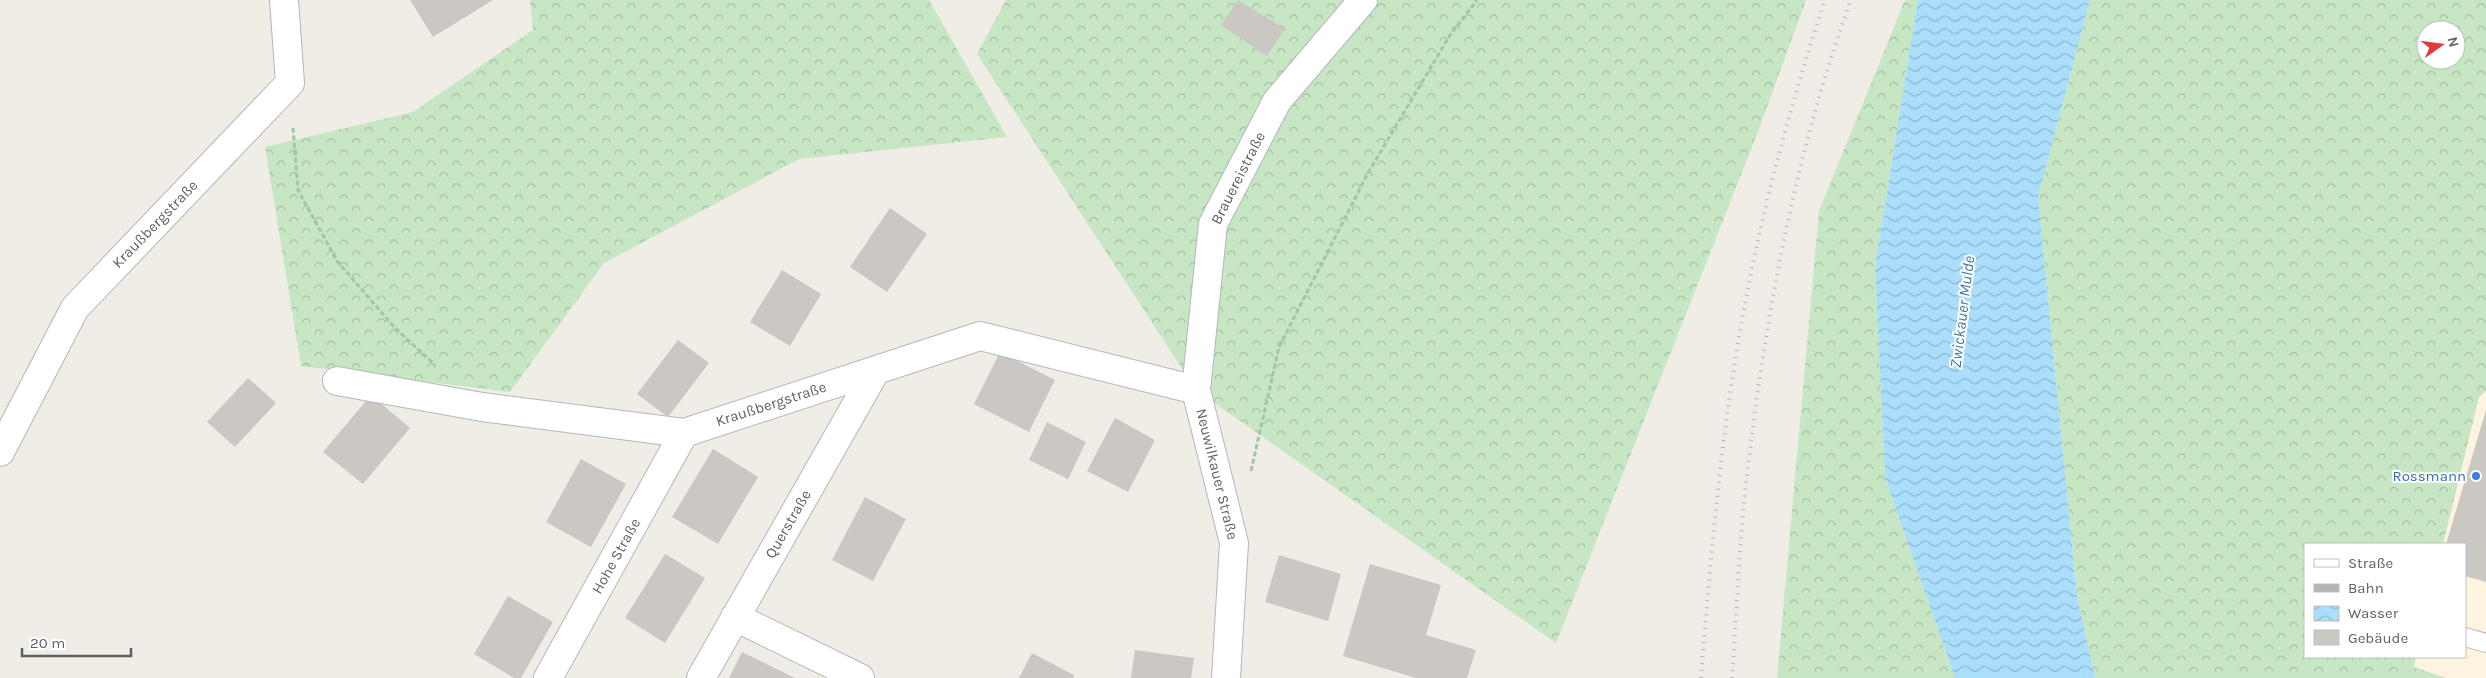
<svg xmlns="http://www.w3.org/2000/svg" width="2486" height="678" font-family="Karla,sans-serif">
<defs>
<pattern id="forest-crowns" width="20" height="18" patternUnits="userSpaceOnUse" patternTransform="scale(1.25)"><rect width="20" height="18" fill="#c7e6c4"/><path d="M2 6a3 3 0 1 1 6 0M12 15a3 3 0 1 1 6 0" fill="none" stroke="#a5bea3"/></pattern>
<pattern id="water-waves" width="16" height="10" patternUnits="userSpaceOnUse" patternTransform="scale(1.25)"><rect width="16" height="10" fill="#aadefb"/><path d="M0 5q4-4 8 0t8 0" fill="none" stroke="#8eb7cf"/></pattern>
</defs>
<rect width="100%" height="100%" fill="#efede6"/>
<path fill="#fdf3de" d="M2486 391V678H2446L2413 667 2416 657H2465V544H2443L2479 397Z"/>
<path fill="url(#forest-crowns)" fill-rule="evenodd" d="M530 0H929L1007 137 799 159 604 263 510 392 301 366 265 147 413 112 533 30Z
M1006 0H1806L1759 129 1556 643 1196 390 977 54Z
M1905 0H1918L1875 266 1885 478 1955 678H1777L1819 211Z
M2090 0H2486V391L2479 397 2443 544H2305V657H2416L2414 667 2446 678H2095L2077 596 2038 197ZM2426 30H2456V60H2426Z"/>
<path fill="url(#water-waves)" d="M1918 0H2090L2038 197 2077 596 2095 678H1955L1885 478 1875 266Z"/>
<path fill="#cbc7c3" d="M410 0H493L433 37Z
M1238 0 1285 29 1267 56 1221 25Z
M890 208 927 234 887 292 850 267Z
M782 270 821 294 790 346 750 322Z
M678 340 709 363 668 417 637 394Z
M1000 352 1055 380 1029 432 974 404Z
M248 378 276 403 235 447 207 422Z
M371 395 410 428 363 484 323 452Z
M2486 410V582L2465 576V544H2446Z
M1115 418 1155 440 1128 492 1087 471Z
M1047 422 1086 442 1068 479 1029 460Z
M713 449 758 477 718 544 672 517Z
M581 459 626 484 591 547 546 522Z
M865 497 906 519 873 581 832 560Z
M665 554 705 578 665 643 625 618Z
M1279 555 1341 574 1328 621 1265 602Z
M1370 564 1441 585 1426 635 1476 650 1467 678H1416L1343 656Z
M508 596 553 622 521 678H514L474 654Z
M1135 650 1194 658 1191 678H1131Z
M742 652 795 678H729Z
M1032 653 1074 675 1073 678H1019Z"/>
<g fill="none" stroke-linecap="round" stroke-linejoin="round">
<defs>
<path id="service" d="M2465 637 2486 643"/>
<path id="minor" d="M337 381 482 407 684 433 980 336 1196 390
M0 452 75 308 290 83 284 0
M735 617 860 678
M548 678 684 433
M701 678 876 370"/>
<path id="tertiary" d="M1226 678 1234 543 1196 390 1213 224 1277 101 1363 0"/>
</defs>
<use href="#service" stroke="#b3b7ba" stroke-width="20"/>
<use href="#minor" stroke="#b3b7ba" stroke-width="30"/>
<use href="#tertiary" stroke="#b3b7ba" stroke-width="30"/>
<path stroke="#9ec7a6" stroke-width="3" stroke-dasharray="5 2.5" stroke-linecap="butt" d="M293 128 298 190 337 261 395 328 435 365
M1251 471 1279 347 1368 173 1450 35 1477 0"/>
<use href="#service" stroke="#fff" stroke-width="18"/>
<use href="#minor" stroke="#fff" stroke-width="28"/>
<use href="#tertiary" stroke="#fff" stroke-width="28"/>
<path stroke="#b4b5b6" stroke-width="4" stroke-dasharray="1 6" stroke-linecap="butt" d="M1701 678C1709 579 1717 480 1732 381 1751 252 1784 123 1825 0
M1732 678C1737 610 1739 542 1747 475 1766 314 1795 152 1851 0"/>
</g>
<circle fill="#3f7fe0" stroke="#fff" stroke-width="2" cx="2476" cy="476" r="5"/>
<g text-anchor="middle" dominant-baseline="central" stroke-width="4" stroke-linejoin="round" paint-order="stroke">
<g font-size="15" fill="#5e6266" stroke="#fff">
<text transform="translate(1238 178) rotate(-63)">Brauereistraße</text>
<text transform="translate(155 224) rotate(-46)">Kraußbergstraße</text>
<text transform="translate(771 404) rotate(-18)">Kraußbergstraße</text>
<text transform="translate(1217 474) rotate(76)">Neuwilkauer Straße</text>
<text transform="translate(788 524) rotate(-60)">Querstraße</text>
<text transform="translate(616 556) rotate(-61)">Hohe Straße</text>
</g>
<g font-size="15" fill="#366cbe" stroke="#fff" text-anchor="end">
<text x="2466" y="476">Rossmann</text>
</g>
<g font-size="16" font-style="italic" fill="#437aa5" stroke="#fff">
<text transform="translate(1962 312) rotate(-83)">Zwickauer Mulde</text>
</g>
</g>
<rect x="2304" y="543" width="162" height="115" fill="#ffffff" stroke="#bfc0c2"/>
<rect x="2314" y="559" width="25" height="8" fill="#ffffff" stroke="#bfc0c2"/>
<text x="2348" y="568" font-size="15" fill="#5e6266">Straße</text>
<rect x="2314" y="584" width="25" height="8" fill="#b4b5b6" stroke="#bfc0c2"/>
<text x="2348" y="593" font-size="15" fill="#5e6266">Bahn</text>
<rect x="2314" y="606" width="25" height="15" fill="url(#water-waves)" stroke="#bfc0c2"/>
<text x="2348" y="618" font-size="15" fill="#5e6266">Wasser</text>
<rect x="2314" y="630" width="25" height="15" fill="#cbc7c3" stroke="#bfc0c2"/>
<text x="2348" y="643" font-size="15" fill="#5e6266">Gebäude</text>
<g transform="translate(2441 45) rotate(76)"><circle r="24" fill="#ffffff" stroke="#bfc0c2"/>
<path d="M0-4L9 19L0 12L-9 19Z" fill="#e23939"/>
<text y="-8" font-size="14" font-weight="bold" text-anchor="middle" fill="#5e6266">N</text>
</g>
<path d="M22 648v8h109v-8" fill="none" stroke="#5e6266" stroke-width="2.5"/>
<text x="30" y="648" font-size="15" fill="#5e6266" stroke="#ffffff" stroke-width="4" paint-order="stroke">20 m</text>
</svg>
